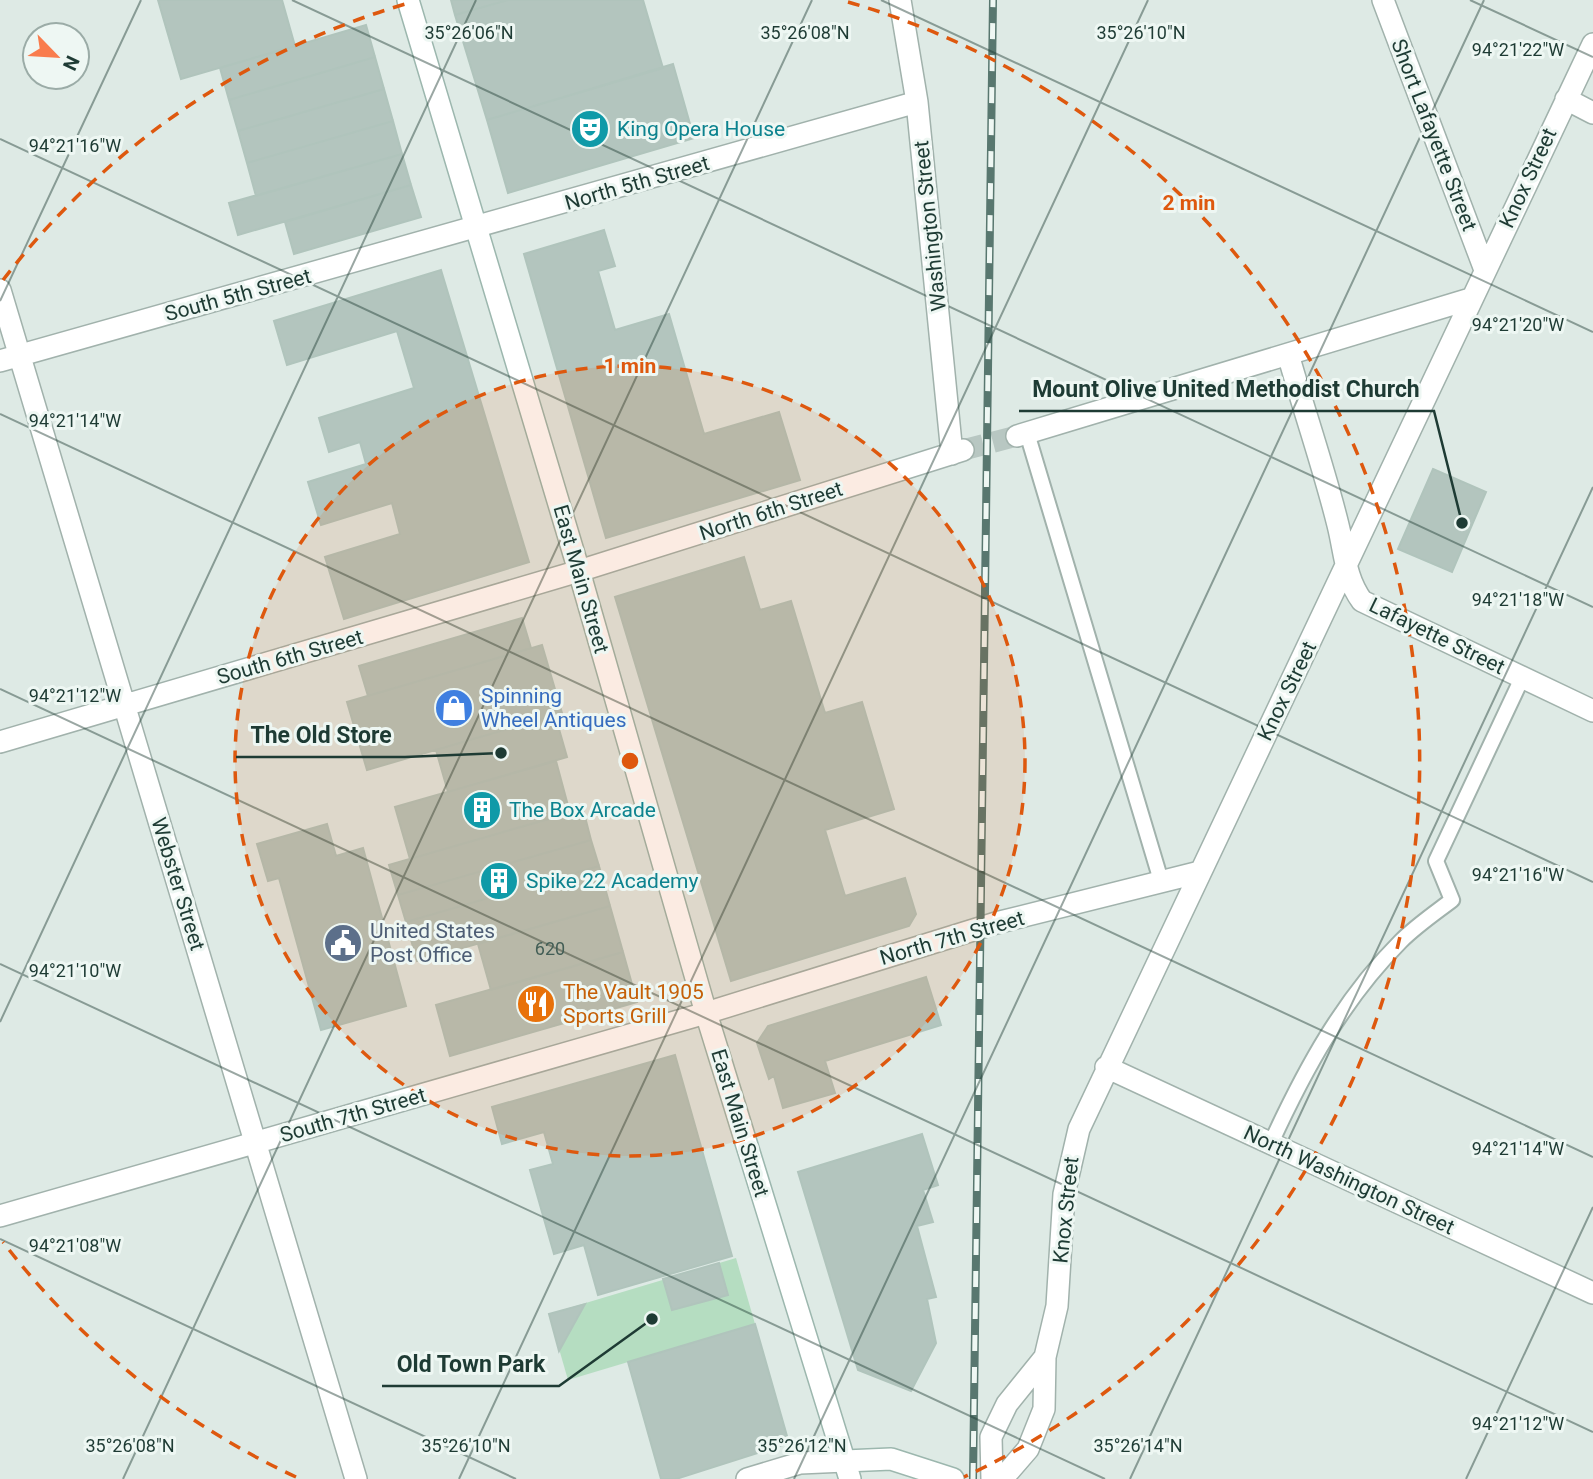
<svg xmlns="http://www.w3.org/2000/svg" width="1593" height="1479" font-family="Roboto,sans-serif">
<rect width="100%" height="100%" fill="#deeae5"/>
<path fill="#b5ddc1" d="M736 1258 755 1324 568 1380 549 1314Z"/>
<path fill="#b3c5be" stroke="#b0c4bc" stroke-width="2" d="M158 0H282L295 46 181 79Z
M451 0H508L455 15Z
M508 0H643L663 68 487 120 455 15Z
M366 25 375 57 229 100 220 68Z
M375 57 384 89 238 131 229 100Z
M673 64 694 138 508 193 487 120Z
M384 89 393 121 247 163 238 131Z
M393 121 402 154 256 196 247 163Z
M402 154 411 185 238 235 229 203Z
M411 185 421 217 294 254 285 222Z
M604 230 615 266 598 271 615 330 669 314 704 434 779 412 800 480 606 538 524 254Z
M441 270 529 562 344 619 325 557 400 534 392 503 321 525 308 482 366 464 360 442 329 452 319 418 414 388 397 331 287 365 274 321Z
M1433 469 1486 492 1452 572 1398 549Z
M744 557 760 610 791 601 825 713 862 702 894 809 825 830 845 896 905 878 916 914 909 926 731 981 615 597Z
M522 618 531 648 368 696 359 666Z
M542 645 562 713 367 770 347 702Z
M555 715 567 757 448 792 436 750Z
M556 761 570 813 410 859 395 807Z
M583 809 591 840 398 895 389 865Z
M327 824 336 856 363 848 406 1006 321 1030 279 878 268 881 257 844Z
M591 840 599 866 406 922 398 895Z
M599 866 610 906 417 961 406 922Z
M610 906 623 952 491 990 478 944Z
M623 952 637 1002 450 1056 436 1005Z
M926 977 941 1025 825 1061 835 1093 783 1108 774 1076 769 1079 757 1043 768 1026Z
M675 1055 732 1256 598 1295 584 1245 554 1254 530 1170 553 1164 544 1132 502 1144 492 1107Z
M922 1134 938 1185 923 1190 933 1222 917 1226 936 1297 927 1299 936 1343 911 1391 858 1370 798 1172Z
M719 1263 728 1295 672 1310 663 1279Z
M585 1304 559 1351 549 1314Z
M755 1324 789 1443 676 1479H661L628 1362Z"/>
<g fill="none" stroke-linecap="round" stroke-linejoin="round">
<path stroke="#b8c7c2" stroke-width="21" stroke-dasharray="21 10" stroke-linecap="butt" d="M963 450 1017 436"/>
<defs>
<path id="lane" d="M1027 433 1162 884
M1271 1143C1305 1069 1343 999 1401 941 1416 926 1435 913 1452 900L1436 861 1522 678"/>
<path id="street" d="M900 0 917 102 952 454
M1383 0 1485 270
M1566 99 1593 113
M0 290 356 1479
M1288 354C1304 411 1324 468 1338 525 1345 553 1345 578 1362 601L1593 711
M0 361 917 102
M1017 436 1470 299
M0 742 579 571 963 450
M1106 1067 1593 1293
M0 1216 706 1013 996 923 1200 872
M747 1479 800 1463 845 1461
M992 1479 991 1437 1007 1404 1045 1357
M1002 1479 1028 1449 1044 1409 1045 1357 1057 1306 1064 1194 1079 1129 1593 44"/>
<path id="secondary" d="M408 0 579 571 706 1013 850 1479
M845 1461 891 1459 953 1479"/>
</defs>
<use href="#lane" stroke="#a1b2ac" stroke-width="18"/>
<use href="#street" stroke="#a1b2ac" stroke-width="24"/>
<use href="#secondary" stroke="#9cb7ae" stroke-width="24"/>
<use href="#lane" stroke="#fff" stroke-width="14"/>
<use href="#street" stroke="#fff" stroke-width="21"/>
<use href="#secondary" stroke="#fff" stroke-width="21"/>
<defs>
<path id="rail" d="M973 1479 993 0"/>
</defs>
<use href="#rail" stroke="#58776f" stroke-width="8"/>
<use href="#rail" stroke="#eef7f3" stroke-width="5" stroke-dasharray="16" stroke-linecap="butt"/>
</g>
<path fill="none" stroke="#1e3b34" stroke-width="2" stroke-opacity="0.45" d="M292 0 1593 607M881 0 1593 332M1470 0 1593 57M0 139 1593 882M0 301 141 0M0 414 1593 1157M0 689 1593 1432M0 964 1105 1479M0 1022 476 0M0 1239 516 1479M123 1479 812 0M459 1479 1148 0M794 1479 1484 0M1130 1479 1593 487M1466 1479 1593 1207"/>
<circle cx="630" cy="761" r="395" fill="#de580e" fill-opacity=".12"/>
<g fill="none" stroke="#de580e" stroke-width="3.5" stroke-dasharray="12 9">
<circle cx="630" cy="761" r="395"/>
<path d="M296 1477A790 790 0 0 1 3 1242M3 280A790 790 0 0 1 412 2M848 2A790 790 0 0 1 964 1477"/>
</g>
<defs>
<symbol id="theatre-disc" viewBox="-11 -11 22 22"><circle r="9.5" fill="#0f9aa8" stroke="#eef7f3"/><path d="M-5-5.5Q0-4 5-5.5V0Q5 5 0 6Q-5 5-5 0ZM-3.3-2.5H-1v1.5H-3.3ZM1-2.5H3.3v1.5H1ZM-2.8 1Q0 5.5 2.8 1Z" fill="#fff"/></symbol>
<symbol id="shop-disc" viewBox="-11 -11 22 22"><circle r="9.5" fill="#3f7fe0" stroke="#eef7f3"/><path d="M-5-2.5h2.3a2.7 3.5 0 0 1 5.4 0H5L5.5 6h-11ZM-1.5-2.5h3a1.5 2.3 0 0 0-3 0Z" fill="#fff"/></symbol>
<symbol id="building-disc" viewBox="-11 -11 22 22"><circle r="9.5" fill="#0f9aa8" stroke="#eef7f3"/><path d="M-4-6H4V6H1V3H-1V6H-4ZM-2.5-4.3h1.7v1.8h-1.7ZM.8-4.3h1.7v1.8H.8ZM-2.5-1h1.7V.8h-1.7ZM.8-1h1.7V.8H.8Z" fill="#fff"/></symbol>
<symbol id="civic-disc" viewBox="-11 -11 22 22"><circle r="9.5" fill="#5c6f8a" stroke="#eef7f3"/><path d="M-.6-6.5H3V-4.5H.6V-3L4-1V1h2V6H-6V1h2V-1L-.6-3ZM-1.2 2.5V6h2.4V2.5Z" fill="#fff"/></symbol>
<symbol id="restaurant-disc" viewBox="-11 -11 22 22"><circle r="9.5" fill="#e8710a" stroke="#eef7f3"/><path d="M-5-6h1v4h1v-4h1v4h1v-4h1v5L-1.5 .5V6h-2V.5L-5-1ZM5-6V6H3V1.5H1.5Q1.5-4 5-6Z" fill="#fff"/></symbol>
</defs>
<g fill-rule="evenodd">
<use href="#theatre-disc" x="568" y="107" width="44" height="44"/>
<use href="#shop-disc" x="432" y="686" width="44" height="44"/>
<use href="#building-disc" x="460" y="788" width="44" height="44"/>
<use href="#building-disc" x="477" y="859" width="44" height="44"/>
<use href="#civic-disc" x="321" y="921" width="44" height="44"/>
<use href="#restaurant-disc" x="514" y="982" width="44" height="44"/>
</g>
<g text-anchor="middle" dominant-baseline="central" stroke-width="6" stroke-linejoin="round" paint-order="stroke">
<g font-size="18" fill="#435e56">
<text x="550" y="948">620</text>
</g>
<g font-size="21" fill="#0d838f" stroke="#eef7f3" text-anchor="start">
<text x="617" y="129">King Opera House</text>
<text x="509" y="810">The Box Arcade</text>
<text x="526" y="881">Spike 22 Academy</text>
</g>
<g font-size="21" fill="#1e3b34" stroke="#eef7f3">
<text transform="translate(1434 135) rotate(69)">Short Lafayette Street</text>
<text transform="translate(1528 178) rotate(-65)">Knox Street</text>
<text transform="translate(637 183) rotate(-16)">North 5th Street</text>
<text transform="translate(930 226) rotate(-96)">Washington Street</text>
<text transform="translate(238 295) rotate(-15)">South 5th Street</text>
<text transform="translate(771 511) rotate(-18)">North 6th Street</text>
<text transform="translate(581 579) rotate(74)">East Main Street</text>
<text transform="translate(1437 636) rotate(26)">Lafayette Street</text>
<text transform="translate(290 657) rotate(-16)">South 6th Street</text>
<text transform="translate(1287 691) rotate(-64)">Knox Street</text>
<text transform="translate(178 884) rotate(73)">Webster Street</text>
<text transform="translate(952 938) rotate(-16)">North 7th Street</text>
<text transform="translate(353 1115) rotate(-16)">South 7th Street</text>
<text transform="translate(740 1123) rotate(73)">East Main Street</text>
<text transform="translate(1349 1180) rotate(25)">North Washington Street</text>
<text transform="translate(1066 1210) rotate(-84)">Knox Street</text>
</g>
<g font-size="21" fill="#366cbe" stroke="#eef7f3" text-anchor="start">
<text x="481" y="696">Spinning<tspan x="481" dy="24">Wheel Antiques</tspan></text>
</g>
<g font-size="21" fill="#4e5e75" stroke="#eef7f3" text-anchor="start">
<text x="370" y="931">United States<tspan x="370" dy="24">Post Office</tspan></text>
</g>
<g font-size="21" fill="#c56008" stroke="#eef7f3" text-anchor="start">
<text x="563" y="992">The Vault 1905<tspan x="563" dy="24">Sports Grill</tspan></text>
</g>
</g>
<g font-size="18" text-anchor="middle" fill="#1e3b34" stroke="#eef7f3" stroke-width="6" stroke-linejoin="round" paint-order="stroke">
<text x="469" y="39">35°26'06"N</text>
<text x="805" y="39">35°26'08"N</text>
<text x="1141" y="39">35°26'10"N</text>
<text x="1518" y="56">94°21'22"W</text>
<text x="75" y="152">94°21'16"W</text>
<text x="1518" y="331">94°21'20"W</text>
<text x="75" y="427">94°21'14"W</text>
<text x="1518" y="606">94°21'18"W</text>
<text x="75" y="702">94°21'12"W</text>
<text x="1518" y="881">94°21'16"W</text>
<text x="75" y="977">94°21'10"W</text>
<text x="1518" y="1155">94°21'14"W</text>
<text x="75" y="1252">94°21'08"W</text>
<text x="1518" y="1430">94°21'12"W</text>
<text x="130" y="1452">35°26'08"N</text>
<text x="466" y="1452">35°26'10"N</text>
<text x="802" y="1452">35°26'12"N</text>
<text x="1138" y="1452">35°26'14"N</text>
</g>
<circle cx="630" cy="761" r="10" fill="#de580e" stroke="#eef7f3" stroke-width="3.5"/>
<g font-size="21" text-anchor="middle" font-weight="bold" fill="#de580e" stroke="#eef7f3" stroke-width="6" stroke-linejoin="round" paint-order="stroke">
<text x="1189" y="210">2 min</text>
<text x="630" y="373">1 min</text>
</g>
<path fill="none" stroke="#1e3b34" stroke-width="2.5" d="M1462 523L1434 411H1019M501 753L405 757H236M652 1319L559 1386H382"/>
<g fill="#1e3b34" stroke="#eef7f3" stroke-width="2.5">
<circle cx="1462" cy="523" r="7"/>
<circle cx="501" cy="753" r="7"/>
<circle cx="652" cy="1319" r="7"/>
</g>
<g font-size="23" text-anchor="middle" font-weight="bold" fill="#1e3b34" stroke="#eef7f3" stroke-width="6" stroke-linejoin="round" paint-order="stroke">
<text x="1226" y="397">Mount Olive United Methodist Church</text>
<text x="321" y="743">The Old Store</text>
<text x="471" y="1372">Old Town Park</text>
</g>
<g transform="translate(56 56) rotate(115)"><circle r="33" fill="#eef7f3" stroke="#9baca7" stroke-width="2"/>
<path d="M0-5L12 26L0 18L-12 26Z" fill="#f97c4d"/>
<text y="-10" font-size="19" font-weight="bold" text-anchor="middle" fill="#1e3b34">N</text>
</g>
</svg>
